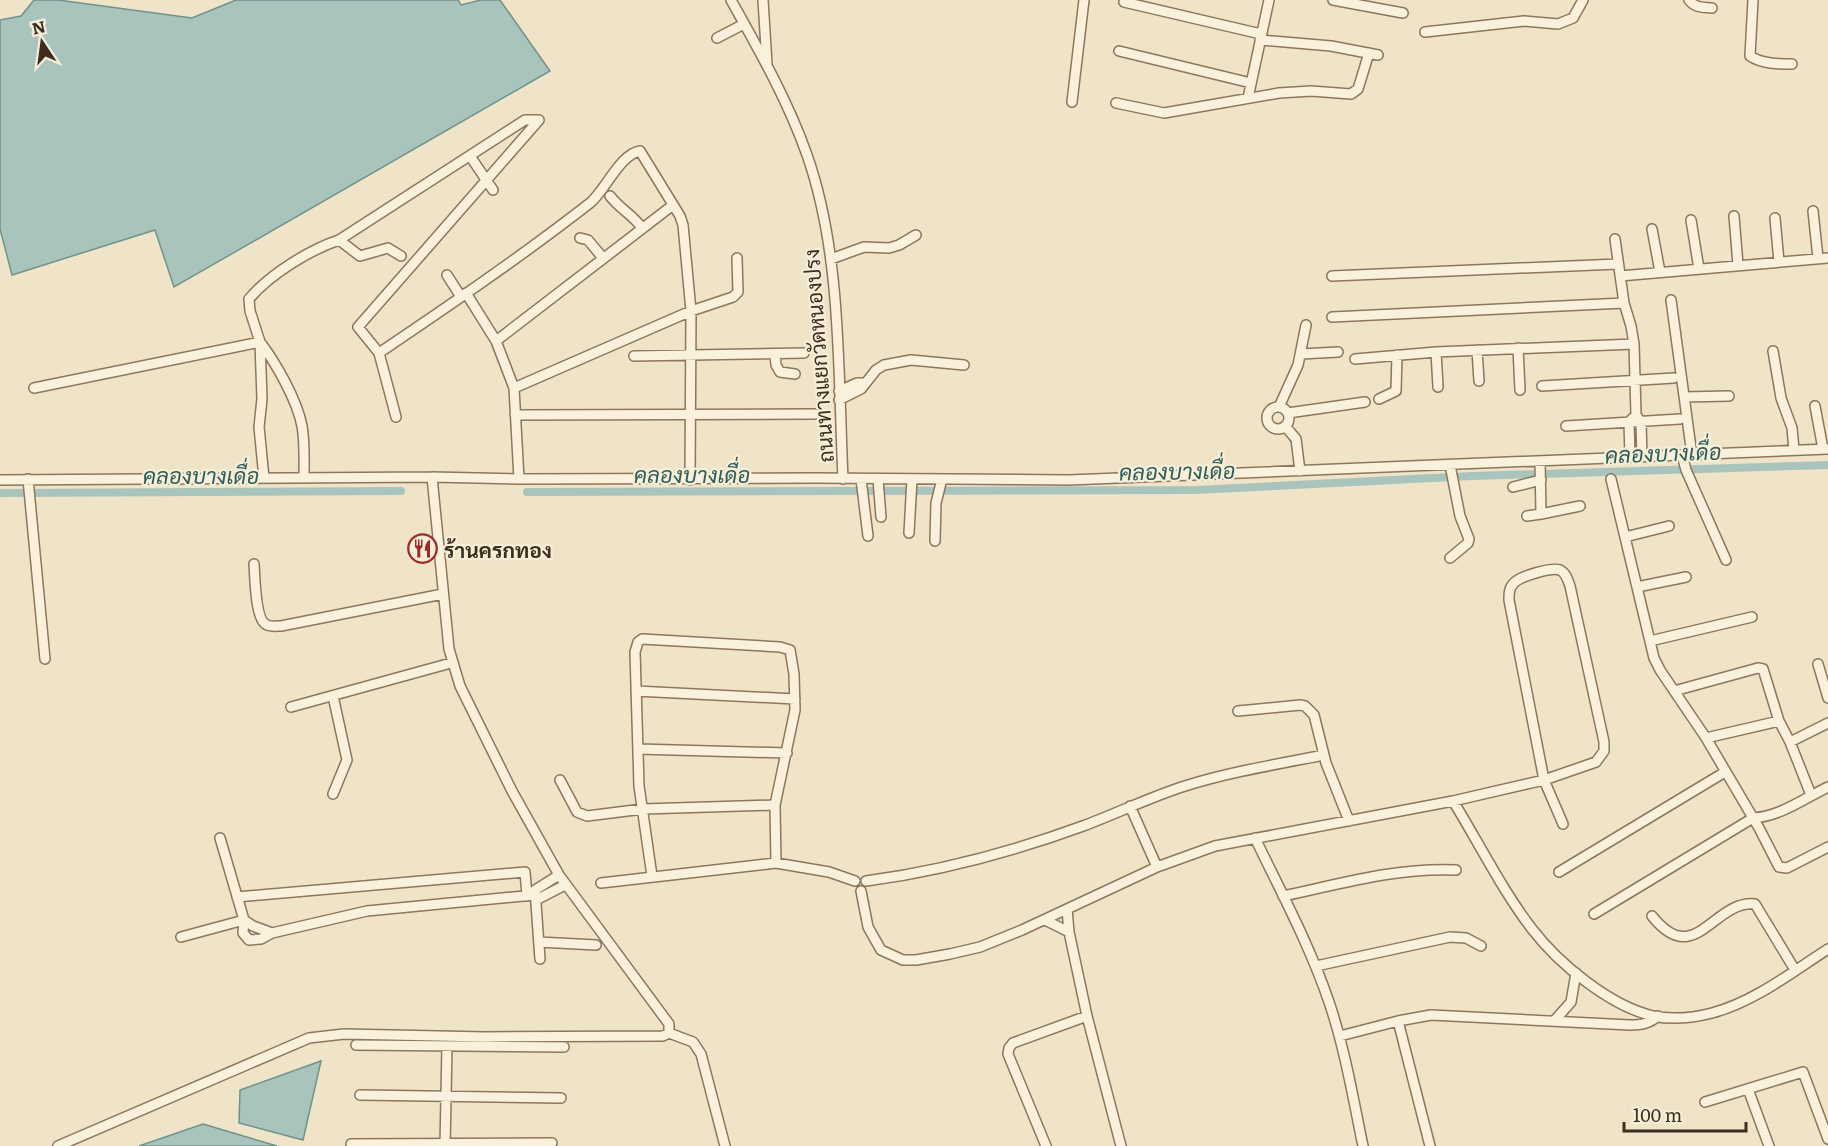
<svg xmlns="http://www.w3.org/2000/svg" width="1828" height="1146" font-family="Literata,Sarabun,serif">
<rect width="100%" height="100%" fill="#f0e4c8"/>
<path fill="#a9c4bc" stroke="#6f938a" stroke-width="1.5" d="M34 0H58L192 18 236 0H458L461 5 481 0H500L550 71 174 287 155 230 12 275 0 229V20L21 16Z
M321 1061 303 1140 239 1123 240 1090Z
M203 1124 277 1146H139Z"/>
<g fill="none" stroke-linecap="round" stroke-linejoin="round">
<path stroke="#a9c4bc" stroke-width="8" d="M527 492 1196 490 1472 476 1828 465
M0 493 401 491"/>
<defs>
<path id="street" d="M731 0C759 50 788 101 807 155 842 254 838 374 843 479
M763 0 767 64
M1333 0 1403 13
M1689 0C1695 8 1702 7 1712 8
M1753 0 1750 56C1762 64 1779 64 1792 64
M1124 2 1261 34
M1425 32 1524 21 1558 24 1573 18 1583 0
M717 38 744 24
M1260 40 1331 46 1378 55
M1119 51 1251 83
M1248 98 1269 0
M1072 102 1084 0
M1116 103 1164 113 1279 93 1311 91 1351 94 1358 89 1369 53
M470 156 493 190
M610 196C620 209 633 215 642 228
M1813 211 1818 258
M1734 216 1738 265
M1775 218 1779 262
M1691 220 1699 269
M1652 229 1660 272
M580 238 588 240 603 258
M1615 239 1624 303 1631 326 1634 344 1636 415
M339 240 360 256 388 248 401 256
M831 259 864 247 889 248 899 245 916 235
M447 275 461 297
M1332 276 1618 264
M1620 276 1828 258
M466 293 496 341 514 388 519 479
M1671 300 1692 455
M1332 317 1624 303
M496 341 673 205
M1518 348 1520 390
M1477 350 1479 381
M1773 351 1781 398 1792 428 1794 450
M1436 352 1438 387
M379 353C450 305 522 256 590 203 605 191 620 154 640 151L680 216 683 225 691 311 690 480
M775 354 776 365 780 372 795 374
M1301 354 1338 352
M634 356 804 353
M1355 359 1436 352 1634 344
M1542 386 1674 378
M34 388 260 342C276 363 297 400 302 426 305 443 304 461 304 478
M514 388 691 311 733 297 738 292 737 258
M839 391 857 383H865
M1684 397 1729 396
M1379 399 1396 391 1397 355
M839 400 861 389 876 370 884 365 911 360 964 365
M1815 406 1823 449
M1279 407 1298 365 1306 325
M1267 418a11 11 0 1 1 22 0a11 11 0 1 1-22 0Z
M1288 413 1365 402
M515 415 815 414
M1285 426 1296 439 1300 471
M1566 426 1680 419
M1682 455 1686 470 1726 560
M1630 457 1629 422 1636 415 1641 422 1642 457
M264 478 259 427 262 399 260 342 250 311 249 299C269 275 309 250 339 240L525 120H539L358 327 379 353 396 417
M28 479 45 659
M861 479 868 536
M878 479 881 517
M1611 479 1654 658 1660 670 1706 738 1759 828 1779 867 1787 868 1828 847
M0 480 432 477 519 479 815 478 1069 480 1828 449
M1513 487 1541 480
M1541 514 1580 506
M1527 516 1541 514 1540 461
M909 533 912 479
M1625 537 1669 526
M935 541 936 503 942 479
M1450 558 1468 543 1469 539 1460 516 1450 465
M254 564C255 576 255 621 267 625 271 627 277 626 281 626L443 594
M1637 587 1686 577
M1650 641 1752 617
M1818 664 1828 698
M636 691 795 699
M1674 691 1758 668 1763 669 1779 721
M333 696 347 760 333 794
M291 707 451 663
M1238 711 1300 705 1305 706 1314 715 1326 763 1349 821
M1706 738 1779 721 1790 742 1828 723
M1790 742 1811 795
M638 749 787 753
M560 780 577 812 587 816 643 809 775 805
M1453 801C1479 843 1502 890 1532 929 1559 964 1610 1006 1653 1016 1673 1020 1693 1018 1712 1013 1754 1002 1792 972 1828 949
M1130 806 1157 867
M220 838 244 920 243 933 249 940 261 939 272 933 367 911 534 895 540 898 565 885
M1255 838C1281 892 1310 946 1329 1002 1345 1049 1353 1098 1363 1146
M1559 872 1725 772
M652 876 639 786 635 652 638 642 642 639 780 647 790 650 794 674 795 710 775 805 776 863
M866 881C941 871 1012 852 1083 826 1118 813 1150 797 1185 786 1230 772 1278 764 1324 755
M601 883 776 863 829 872 855 881
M861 891 868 927 881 950 903 960H916L950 954 980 947 1022 930 1157 867 1215 846 1453 801 1544 780 1596 762 1604 751V742L1570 586C1568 580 1566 573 1560 570 1551 567 1522 576 1515 582 1509 587 1509 593 1509 600L1544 780 1563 824
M1283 896C1340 884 1397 867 1456 870
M237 897 525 872 527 896
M1067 909 1069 932 1087 1016 1121 1146
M1594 914 1753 818C1779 817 1805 798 1828 787
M1652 916C1695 970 1713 900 1755 904L1795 970
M244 920 253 926 272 933
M1045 920 1069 932
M181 937 244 920
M539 942 596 945
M540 959 535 890 559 875
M1316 966 1450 937 1466 938 1481 946
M1555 1020 1571 1002 1576 973
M1398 1021 1430 1146
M669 1033 693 1042 701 1054 725 1146
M1340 1036 1398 1021 1431 1015 1630 1025C1641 1025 1649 1024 1658 1016
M356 1045 564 1047
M1748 1089 1769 1146
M360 1095 561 1098
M1705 1102 1803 1072 1828 1139
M351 1144 552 1143
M58 1146 309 1038 344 1034 485 1037 663 1036 669 1033V1024L559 875 512 791 460 686 449 649 432 477
M445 1146 447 1046
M1046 1146 1008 1054 1009 1048 1013 1043 1087 1016"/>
</defs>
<use href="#street" stroke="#8d765c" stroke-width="12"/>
<use href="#street" stroke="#faf1dc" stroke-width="9"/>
</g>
<defs>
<symbol id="restaurant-ring" viewBox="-11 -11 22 22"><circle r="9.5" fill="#f7eed8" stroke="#9e2a2b" stroke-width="1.5"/><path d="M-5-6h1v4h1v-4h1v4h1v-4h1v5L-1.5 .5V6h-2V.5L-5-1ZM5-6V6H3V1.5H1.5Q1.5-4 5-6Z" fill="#9e2a2b"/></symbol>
</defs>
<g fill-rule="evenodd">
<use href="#restaurant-ring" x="406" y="532" width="33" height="33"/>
</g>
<g text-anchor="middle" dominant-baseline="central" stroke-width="4.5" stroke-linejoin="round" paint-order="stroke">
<g font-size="21" fill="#3d2e20" stroke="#f7eed8">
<text transform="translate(817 356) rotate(-94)">ถนนทางแยกวัดหนองปรง</text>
</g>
<g font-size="21" font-weight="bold" fill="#3d2e20" stroke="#f7eed8" text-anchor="start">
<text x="444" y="548">ร้านครกทอง</text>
</g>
<g font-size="22" font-style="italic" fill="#2f5d5a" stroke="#f7eed8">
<text transform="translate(1663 452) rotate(-2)">คลองบางเดื่อ</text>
<text transform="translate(1177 470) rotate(-1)">คลองบางเดื่อ</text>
<text x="692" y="473">คลองบางเดื่อ</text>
<text x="201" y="474">คลองบางเดื่อ</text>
</g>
</g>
<g transform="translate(42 42) rotate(347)" stroke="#f7eed8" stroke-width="4.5" paint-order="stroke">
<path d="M0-4.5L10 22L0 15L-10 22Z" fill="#3d2e20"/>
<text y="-9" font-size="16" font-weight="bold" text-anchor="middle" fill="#3d2e20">N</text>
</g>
<path d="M1624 1122v9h122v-9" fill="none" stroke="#3d2e20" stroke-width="3"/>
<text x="1633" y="1122" font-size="18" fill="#3d2e20" stroke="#f7eed8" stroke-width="4.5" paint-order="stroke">100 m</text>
</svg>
